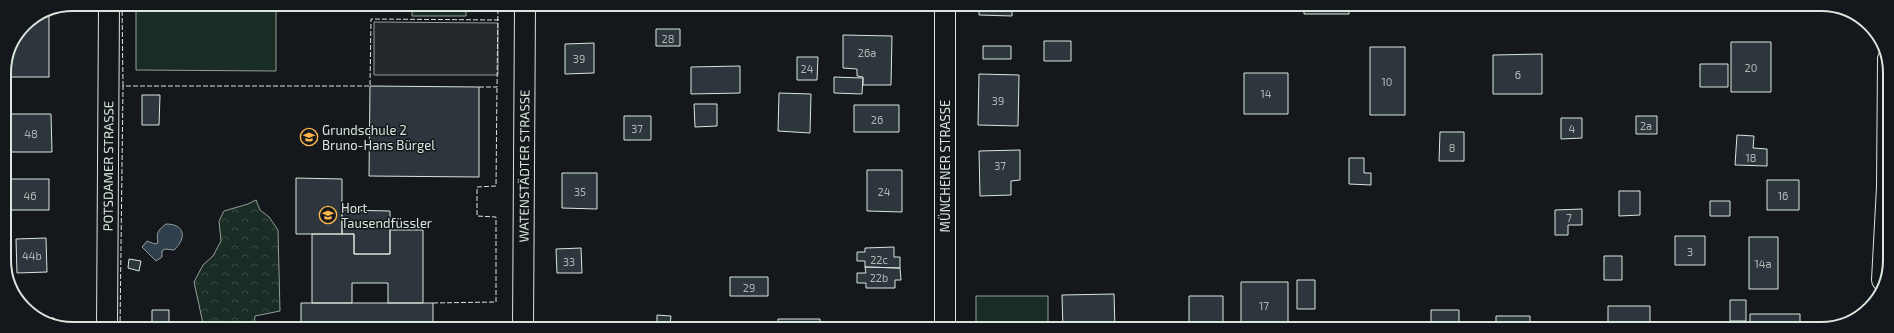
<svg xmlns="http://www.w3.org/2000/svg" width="1894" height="333" font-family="'Exo 2',sans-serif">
<defs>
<pattern id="park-crowns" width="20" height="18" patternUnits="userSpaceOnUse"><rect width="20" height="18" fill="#1a2d24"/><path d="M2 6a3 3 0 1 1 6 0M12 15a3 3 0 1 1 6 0" fill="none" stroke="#3b4b43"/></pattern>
</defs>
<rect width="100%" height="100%" fill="#14181c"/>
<path fill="#1a2d24" stroke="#939e99" d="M136 4H276V71L136 70Z
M412 4H466V16H412Z
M976 296H1048V329H976Z"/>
<path fill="url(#park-crowns)" stroke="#939e99" d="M256 200 260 210 269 217 278 230 280 311 255 316 254 328H204L194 282 203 265 213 256 221 241 219 221 224 211 248 204Z"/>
<path fill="#24282b" stroke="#939e99" d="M374 22 498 23V75H374Z"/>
<path fill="#2f3f4d" stroke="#939e99" d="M166 224C185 224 187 238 174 250L165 249 162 251V257L156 261 142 247 147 241 155 244 158 243C156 233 158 230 166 224Z"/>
<path fill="#2c363c" stroke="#d8e6dc" d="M713 4H742V8L713 7Z
M979 4H1012V16L979 15Z
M1124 4H1171V6H1124Z
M1304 4H1349V14H1304Z
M1776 5H1821V6H1776Z
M47 9H49V77H4L9 47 24 24Z
M656 29H680V46H656Z
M843 35 892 36 891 85H863V77L857 76V69L843 68Z
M1044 41H1071V61H1044Z
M1731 42H1771V92H1731Z
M594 43V73L565 74V44Z
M983 46H1011V59H983Z
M1370 47H1405V115H1370Z
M1542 54V94H1493V55Z
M797 57H818L817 80H797Z
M1700 64H1728V87H1700Z
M740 66V93L691 94V67Z
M1244 73H1288V114H1244Z
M979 74 1019 75 1018 126 978 125Z
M834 77 863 78 862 94 834 93Z
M370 86 479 87V177L369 176Z
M779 93 811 94 810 133 778 131Z
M142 95H160L159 125H142Z
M694 104H717V126L695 127Z
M854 105H899V132H854Z
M9 114H51L52 152H10Z
M624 116H651V140H624Z
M1636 116H1657V134H1636Z
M1561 118H1582V138L1561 139Z
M1440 132H1464V161H1439Z
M1737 135 1754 136 1753 148 1767 149V166L1735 165Z
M1020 150V180L1011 181V195L980 196 979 151Z
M1349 158H1364V173H1371V185L1349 184Z
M867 170H902V212L867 211Z
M562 173H597V209L562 208Z
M296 178 342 179V234H296Z
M10 179H49V210H10Z
M1767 180H1799V210H1767Z
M1619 191H1640V215L1619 216Z
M1710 201H1730V216H1710Z
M1582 209V225H1568V235H1555V210Z
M342 210 390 211V254H354V234H342Z
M390 230H423V303H388V283H352V303H312V234H354V254H390Z
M1675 236H1705V265H1675Z
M1749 237H1778V289H1749Z
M46 238 47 272 17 273 16 239Z
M894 247V257H900V268L865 267V261H857V252H865V248Z
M581 248 582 273H557L556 249Z
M1604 256H1622V280H1604Z
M129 259 141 261 139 271 128 268Z
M865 267 900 268 901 280H895V288H866V283H857V273H866Z
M730 277H768V296H730Z
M1297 280H1315V309H1297Z
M1241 282H1288V329H1241Z
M1114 294 1115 329H1063L1062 295Z
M1189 296H1223V329H1189Z
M1730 300H1746V321H1730Z
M301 303H433V329L301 328Z
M1608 306H1650V329H1608Z
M152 310H169V323L152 322Z
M1431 310H1459V329H1431Z
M1750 314H1800V329H1750Z
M657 315 671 316 670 325H681V329H644V325H657Z
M1496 316H1530V329H1496Z
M42 318H54V324Z
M778 319H820V329H778Z
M866 323H895V329H857V327H866Z"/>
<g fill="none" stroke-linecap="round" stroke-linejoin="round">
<defs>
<g id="minor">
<path id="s1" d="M107 328 109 4"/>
<path id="s2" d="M523 329 525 4"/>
<path d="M945 329V4"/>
</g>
<path id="tertiary" d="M1883 280 1888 187 1889 59"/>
</defs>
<use href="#minor" stroke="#d8e6dc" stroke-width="22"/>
<use href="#tertiary" stroke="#d8e6dc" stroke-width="24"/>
<use href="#minor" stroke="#14181c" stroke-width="20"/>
<use href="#tertiary" stroke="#14181c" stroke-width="22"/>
<path stroke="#d8e6dc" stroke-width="1" stroke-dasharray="5 2" stroke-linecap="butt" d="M122 4 123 86
M479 87H497L498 4
M433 303 496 302V217L477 216V187L496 186 497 87
M120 328 123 86H370L371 19 499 20"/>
</g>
<defs>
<symbol id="school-ring" viewBox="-11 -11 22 22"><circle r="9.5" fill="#14181c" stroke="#ffb74d" stroke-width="1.5"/><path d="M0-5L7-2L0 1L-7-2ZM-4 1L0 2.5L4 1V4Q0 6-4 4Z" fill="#ffb74d"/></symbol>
</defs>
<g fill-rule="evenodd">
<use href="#school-ring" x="299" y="127" width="20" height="20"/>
<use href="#school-ring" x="318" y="205" width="20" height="20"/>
</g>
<g text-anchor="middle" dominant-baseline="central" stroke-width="3" stroke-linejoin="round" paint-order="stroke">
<g font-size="11" fill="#adbab4">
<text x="668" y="38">28</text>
<text x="867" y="52">26a</text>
<text x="579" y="58">39</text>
<text x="1751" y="67">20</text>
<text x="807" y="68">24</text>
<text x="1518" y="74">6</text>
<text x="1387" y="81">10</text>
<text x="1266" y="93">14</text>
<text x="998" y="100">39</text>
<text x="877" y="119">26</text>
<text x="1646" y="125">2a</text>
<text x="637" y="128">37</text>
<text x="1572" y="128">4</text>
<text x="31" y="133">48</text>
<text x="1452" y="147">8</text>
<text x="1751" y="157">18</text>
<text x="1000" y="165">37</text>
<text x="580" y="191">35</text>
<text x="884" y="191">24</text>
<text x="30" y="195">46</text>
<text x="1783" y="195">16</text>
<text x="1569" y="217">7</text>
<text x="1690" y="251">3</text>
<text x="32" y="255">44b</text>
<text x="879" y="259">22c</text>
<text x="569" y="261">33</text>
<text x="1763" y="263">14a</text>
<text x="879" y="277">22b</text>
<text x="749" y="287">29</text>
<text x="1264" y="305">17</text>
</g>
<g font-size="13" fill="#d8e6dc" stroke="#14181c" text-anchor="start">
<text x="322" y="130">Grundschule 2<tspan x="322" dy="15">Bruno-Hans Bürgel</tspan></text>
<text x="341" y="208">Hort<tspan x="341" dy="15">Tausendfüssler</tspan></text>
</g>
<g font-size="13" fill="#d8e6dc" stroke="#14181c">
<text stroke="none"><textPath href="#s1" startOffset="162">POTSDAMER STRASSE</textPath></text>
<text stroke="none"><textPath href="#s2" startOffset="163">WATENSTÄDTER STRASSE</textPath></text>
<text transform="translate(945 166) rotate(-90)">MÜNCHENER STRASSE</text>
</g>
</g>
<path d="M0 0H1894V333H0ZM73 11H1821A62 62 0 0 1 1883 73V260A62 62 0 0 1 1821 322H73A62 62 0 0 1 11 260V73A62 62 0 0 1 73 11Z" fill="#14181c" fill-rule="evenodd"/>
<path fill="none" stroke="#d8e6dc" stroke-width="2" d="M73 11H1821A62 62 0 0 1 1883 73V260A62 62 0 0 1 1821 322H73A62 62 0 0 1 11 260V73A62 62 0 0 1 73 11Z"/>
</svg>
